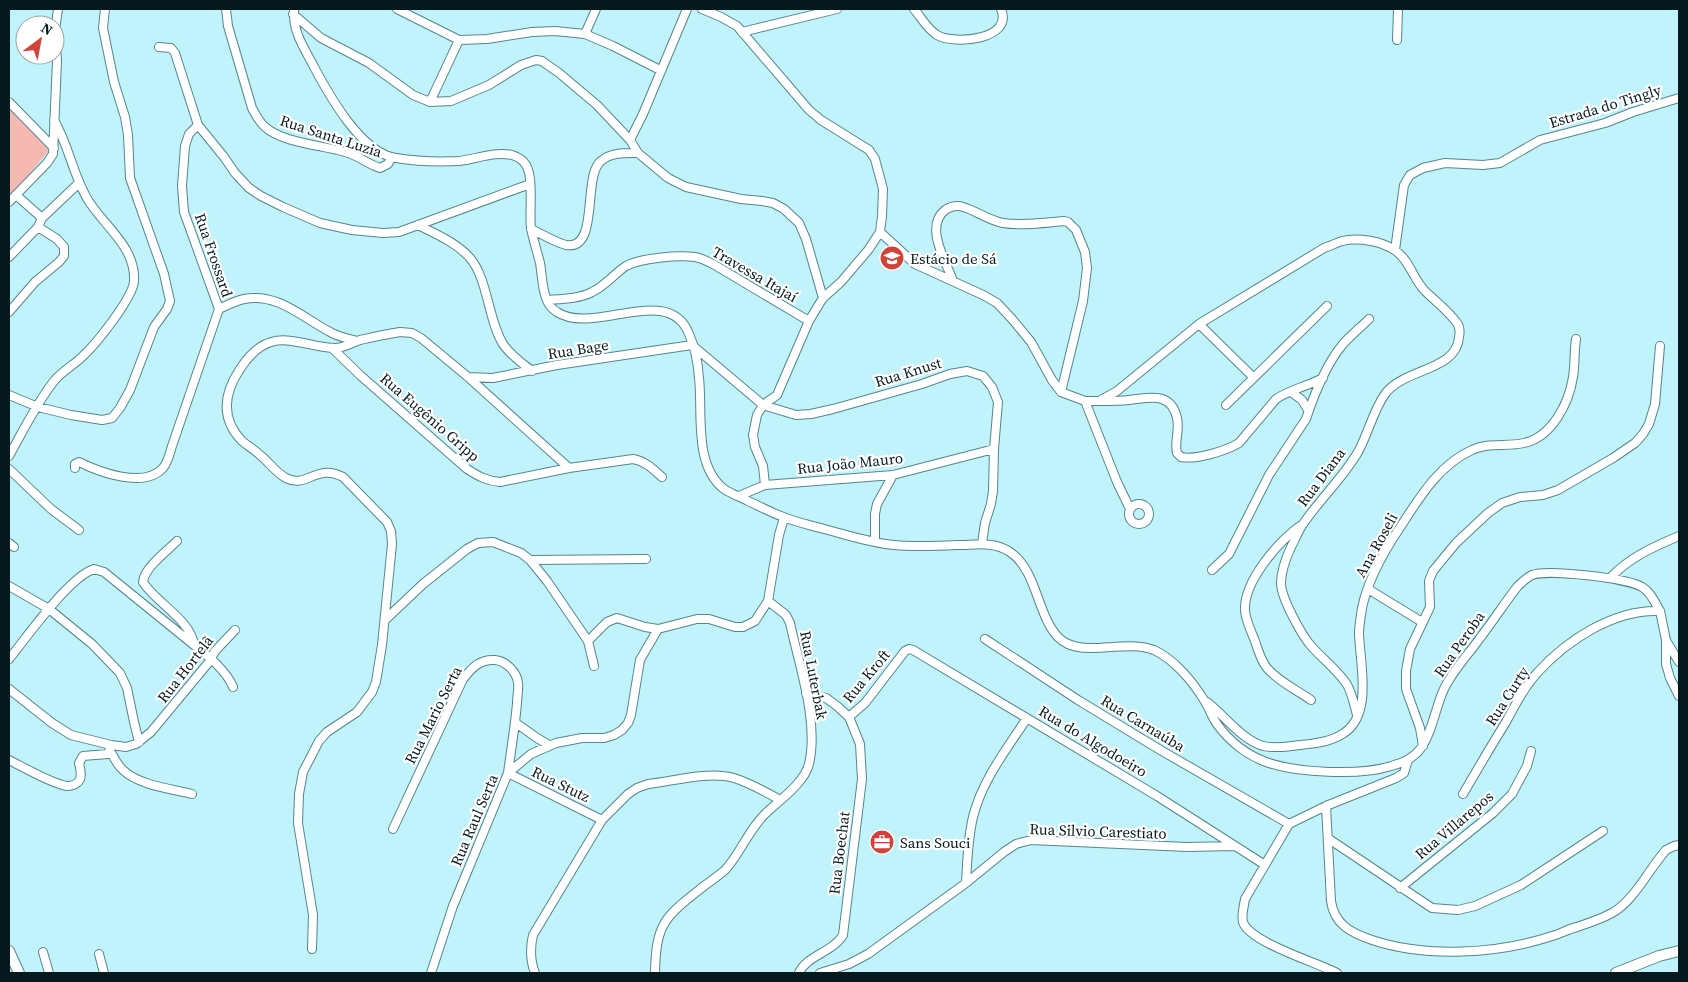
<svg xmlns="http://www.w3.org/2000/svg" width="1688" height="982" font-family="'Source Serif 4',serif">
<rect width="100%" height="100%" fill="#c0f3fb"/>
<path fill="#f6b9b1" d="M9 105 51 148 9 198Z"/>
<g fill="none" stroke-linecap="round" stroke-linejoin="round">
<defs>
<path id="minor" d="M226 9 228 26 252 108C256 115 259 122 265 127 283 143 322 145 345 152 358 155 367 164 380 168L388 164 391 158
M294 9C294 18 294 26 298 35 302 46 309 57 314 67 329 95 361 153 396 158 414 161 440 162 459 161 476 159 495 151 512 155 519 157 523 160 526 165 534 178 529 212 531 228 533 239 537 251 540 263 542 274 542 287 546 298 548 304 552 309 557 312 593 336 669 282 689 334 695 347 698 364 699 378 703 412 693 465 724 489 731 494 741 497 748 501 759 506 770 512 781 516 795 522 810 525 824 529 847 535 871 543 894 545 915 547 937 546 957 545 976 545 993 541 1010 552 1037 570 1037 615 1058 637 1080 660 1123 638 1154 650 1174 659 1193 682 1204 700 1209 708 1212 717 1217 724 1229 741 1247 755 1266 762 1297 773 1360 776 1391 766 1403 763 1414 758 1421 748 1433 731 1435 708 1444 689 1453 670 1468 655 1480 638 1493 621 1504 604 1517 587 1522 582 1526 578 1532 575 1547 569 1628 578 1642 587 1651 592 1655 603 1660 611
M397 9 459 40 487 39 532 32 555 31 585 34 596 9
M702 9 721 17 737 26 809 110 821 120 869 150 875 159 883 189 882 216 880 232 869 249 841 282 823 298 818 306 809 321 777 395 763 405 757 415 753 435 755 447 763 466 765 485
M914 9C921 17 927 29 937 35 954 45 1014 40 1001 9
M293 14 321 38 369 63 413 95 430 102 451 101 489 85 521 65 536 60 542 61 559 73 597 105 630 140 638 153 668 178 686 187 741 199 762 201 773 203 784 209 799 223 806 239 823 298
M742 32 837 9
M585 34 613 46 660 70
M1397 40 1398 9
M159 47 171 48 175 53 198 125 224 157 235 173 249 188 261 196 283 207 320 223 352 230 383 233 399 232 530 184
M9 102 54 148
M430 102 459 40
M198 125 189 134 185 146 182 186 184 212 219 309
M630 140 643 114 687 9
M16 195 42 218
M9 202 47 163 53 154 57 61 55 30 58 9
M418 225C436 234 457 243 470 258 488 279 488 320 503 344 510 355 522 363 532 371
M531 229C542 234 554 242 566 245 600 251 582 176 601 161 611 152 626 153 638 153
M880 232 915 264 983 295 997 303 1012 319 1031 342 1052 380 1061 392 1085 401H1099L1117 391 1199 324 1324 248C1330 246 1336 243 1342 241 1358 237 1382 241 1396 251 1410 261 1413 279 1425 291 1435 301 1448 310 1457 323 1460 327 1460 332 1459 337 1457 371 1404 368 1385 394 1373 411 1368 434 1358 452 1343 478 1320 499 1303 524 1298 531 1295 540 1291 547 1286 558 1281 571 1281 583 1281 598 1302 636 1312 647 1323 659 1337 670 1346 683 1352 692 1354 704 1357 715
M1395 250 1404 185 1410 175 1423 168 1445 163 1483 165 1500 163 1540 140 1605 123 1633 112 1679 98
M9 257 38 227 42 218 79 183
M953 281C946 261 924 227 945 210 950 207 957 205 963 207 977 211 988 220 1003 223 1022 226 1045 223 1064 221L1068 222 1076 230 1085 252 1087 268 1083 301 1061 392
M547 300C561 299 579 299 592 292 605 286 614 274 626 266 640 258 678 255 695 257 701 258 707 261 713 264L809 321
M219 309C227 305 235 301 244 299 278 292 304 319 332 333 340 337 349 339 357 341
M9 312 35 282 59 262 64 256V247L57 239 38 227
M1199 324 1253 377
M692 345 763 405 796 415 811 414 833 409 922 384 950 374 967 371 983 376 992 387 998 402 994 449 993 491 991 504 985 523 982 543
M332 348 361 376 467 469C478 476 487 481 500 482L569 468 633 459C645 461 653 469 662 477
M468 377 493 378 557 365 692 345
M1291 392 1302 400 1308 410
M9 395 38 407 71 415 102 420 112 418 120 408 130 390 154 327 167 309 170 301 164 274 130 178 128 135 125 117 114 82 103 28 105 9
M1085 401 1117 482 1130 509
M1101 401C1111 401 1120 401 1129 400 1149 398 1171 391 1177 418 1180 430 1174 442 1177 453L1181 457C1197 460 1225 451 1239 443L1276 399C1289 390 1308 386 1323 378
M1226 405 1327 306
M9 456C23 431 36 404 54 381 62 371 74 365 83 356 96 344 133 298 134 281 136 247 104 226 88 200 73 175 69 146 54 120
M75 468V464L79 462C99 472 144 489 163 468 168 462 170 453 172 446L219 309
M9 469 51 509 79 530
M739 496 765 485 893 475 994 449
M1129 514a10 10 0 1 1 20 0a10 10 0 1 1-20 0Z
M1300 526C1278 542 1243 582 1245 611 1246 621 1251 631 1255 641 1258 650 1261 661 1267 668 1279 682 1297 690 1311 700
M875 542V514L877 504 893 475
M9 543 14 547
M530 560 646 559
M1212 570 1229 554 1269 475 1306 419C1314 395 1327 363 1343 344 1351 335 1361 327 1369 319
M1610 578C1630 557 1653 547 1679 536
M9 586 49 609 92 644 120 673 127 688 134 722 139 742
M1368 589 1422 622
M385 620 423 584 467 549 478 543 493 542 521 553 530 560 547 581 588 641 594 666
M985 639 1078 700 1162 751 1289 824
M588 641 607 622 617 618 645 627 658 629
M1667 642 1679 662
M194 645C208 656 226 670 233 687
M9 659C27 637 69 577 94 569L104 572 194 645C191 620 155 602 143 582 144 568 167 551 177 541
M9 689 52 723 71 735 111 745 126 747 136 744 151 732 209 662 215 651 235 630
M1207 702C1225 716 1241 739 1263 746 1275 749 1289 746 1301 745 1316 743 1331 742 1344 733 1373 714 1360 663 1359 634 1359 625 1361 616 1362 608 1368 579 1383 553 1399 529 1418 500 1438 465 1472 450 1488 442 1507 447 1524 443 1552 437 1569 403 1573 377 1575 365 1574 352 1576 339
M849 717 865 703 905 651 909 649 913 650 1157 796 1265 865
M516 723 537 738 549 745
M1423 746 1420 728 1406 689V671L1410 649 1430 607 1429 581 1433 571 1456 543 1488 513 1502 503 1520 497 1543 495 1558 490 1613 458 1635 443 1643 434 1649 424 1655 404 1660 346
M110 751C114 757 117 765 123 770 138 785 172 789 192 794
M9 760C23 767 52 784 67 786 72 786 78 784 80 779 82 774 80 768 79 763L83 756 108 754 111 745
M508 773 602 820
M1463 794C1477 770 1491 746 1506 722 1515 705 1524 688 1537 673 1567 640 1614 609 1660 611L1666 640V664L1670 678 1679 696
M1326 806 1331 901C1334 924 1351 933 1372 940 1426 958 1498 954 1552 936 1560 934 1568 929 1577 927 1589 923 1601 919 1612 913 1634 901 1649 869 1666 850L1674 846 1679 845
M393 829 463 679C472 668 479 659 495 660 506 661 517 672 518 683 519 689 517 697 517 703 515 727 511 750 508 773
M1329 839 1432 908 1458 910 1475 906 1521 885 1603 831
M966 883C967 861 968 838 973 817 982 780 1007 749 1027 718
M1400 888 1493 813 1512 794 1527 766 1531 751
M312 949 313 915 298 823 299 794 303 772 319 741 327 732 357 712 372 692 376 682 382 645 392 544 391 531 387 522 343 477C316 463 307 489 286 478 275 472 269 462 260 455 255 450 248 446 242 441 220 418 224 393 240 369 247 358 258 346 271 342 291 336 314 348 335 348 344 348 351 343 360 340 373 337 387 334 400 332L412 333 421 338 468 377 569 468
M43 952 49 973
M99 954 104 973
M431 973 453 906 508 773 531 754 556 743 582 738H604L614 735 622 730 628 723 631 715 640 660 658 629 697 619H709L735 627H743L755 621 768 601 779 535 784 518
M535 973C530 960 530 948 533 935L602 820 628 794 637 788 648 784C674 781 709 771 734 778 750 783 766 792 780 800
M655 973C656 922 665 917 704 886 711 881 718 876 725 870 740 854 748 831 764 815 778 801 804 784 809 764 819 722 799 665 790 623L786 615 768 601
M799 973C806 956 833 952 843 935L862 779 860 744 849 717 837 706 826 698 806 693
M820 973 849 964 868 954 966 883 1004 852 1016 844 1031 840 1187 847 1235 846
M1337 973C1318 963 1249 942 1243 922 1241 915 1244 906 1245 899L1289 824 1326 806 1396 778 1404 773 1408 760"/>
<path id="tertiary" d="M9 951 19 973
M1616 973 1659 956 1679 951"/>
</defs>
<use href="#minor" stroke="#55858c" stroke-width="10"/>
<use href="#tertiary" stroke="#55858c" stroke-width="12"/>
<use href="#minor" stroke="#fff" stroke-width="8"/>
<use href="#tertiary" stroke="#fff" stroke-width="10"/>
</g>
<defs>
<symbol id="university-disc" viewBox="-11 -11 22 22"><circle r="9.5" fill="#d1433a" stroke="#fff"/><path d="M0-5L7-2L0 1L-7-2ZM-4 1L0 2.5L4 1V4Q0 6-4 4Z" fill="#fff"/></symbol>
<symbol id="office-disc" viewBox="-11 -11 22 22"><circle r="9.5" fill="#d1433a" stroke="#fff"/><path d="M-6-3h4V-5.5h4V-3h4V5H-6ZM-1-4.5V-3h2v-1.5ZM-6 0V1H6V0Z" fill="#fff"/></symbol>
</defs>
<g fill-rule="evenodd">
<use href="#university-disc" x="878" y="244" width="28" height="28"/>
<use href="#office-disc" x="868" y="828" width="28" height="28"/>
</g>
<g text-anchor="middle" dominant-baseline="central" stroke-width="4.5" stroke-linejoin="round" paint-order="stroke">
<g font-size="15" fill="#061a1d" stroke="#fff">
<text transform="translate(1605 106) rotate(-17)">Estrada do Tingly</text>
<text transform="translate(331 136) rotate(18)">Rua Santa Luzia</text>
<text transform="translate(214 255) rotate(71)">Rua Frossard</text>
<text transform="translate(755 274) rotate(30)">Travessa Itajaí</text>
<text transform="translate(578 349) rotate(-9)">Rua Bage</text>
<text transform="translate(908 372) rotate(-17)">Rua Knust</text>
<text transform="translate(430 417) rotate(41)">Rua Eugênio Gripp</text>
<text transform="translate(850 463) rotate(-6)">Rua João Mauro</text>
<text transform="translate(1321 477) rotate(-53)">Rua Diana</text>
<text transform="translate(1376 545) rotate(-61)">Ana Roseli</text>
<text transform="translate(1459 644) rotate(-55)">Rua Peroba</text>
<text transform="translate(185 669) rotate(-52)">Rua Hortelã</text>
<text transform="translate(814 675) rotate(79)">Rua Luterbak</text>
<text transform="translate(866 676) rotate(-50)">Rua Kroft</text>
<text transform="translate(1507 696) rotate(-57)">Rua Curty</text>
<text transform="translate(433 715) rotate(-63)">Rua Mario Serta</text>
<text transform="translate(1143 723) rotate(31)">Rua Carnaúba</text>
<text transform="translate(1093 741) rotate(31)">Rua do Algodoeiro</text>
<text transform="translate(561 784) rotate(26)">Rua Stutz</text>
<text transform="translate(474 820) rotate(-67)">Rua Raul Serta</text>
<text transform="translate(1454 825) rotate(-40)">Rua Villarepos</text>
<text transform="translate(1098 831) rotate(2)">Rua Silvio Carestiato</text>
<text transform="translate(839 853) rotate(-83)">Rua Boechat</text>
</g>
<g font-size="15" fill="#061a1d" stroke="#fff" text-anchor="start">
<text x="910" y="258">Estácio de Sá</text>
<text x="900" y="842">Sans Souci</text>
</g>
</g>
<rect width="1688" height="982" fill="none" stroke="#061a1d" stroke-width="20"/>
<g transform="translate(40 40) rotate(32)"><circle r="24" fill="#ffffff" stroke="#9ba3a5"/>
<path d="M0-4L9 19L0 12L-9 19Z" fill="#d1433a"/>
<text y="-8" font-size="14" font-weight="bold" text-anchor="middle" fill="#061a1d">N</text>
</g>
</svg>
